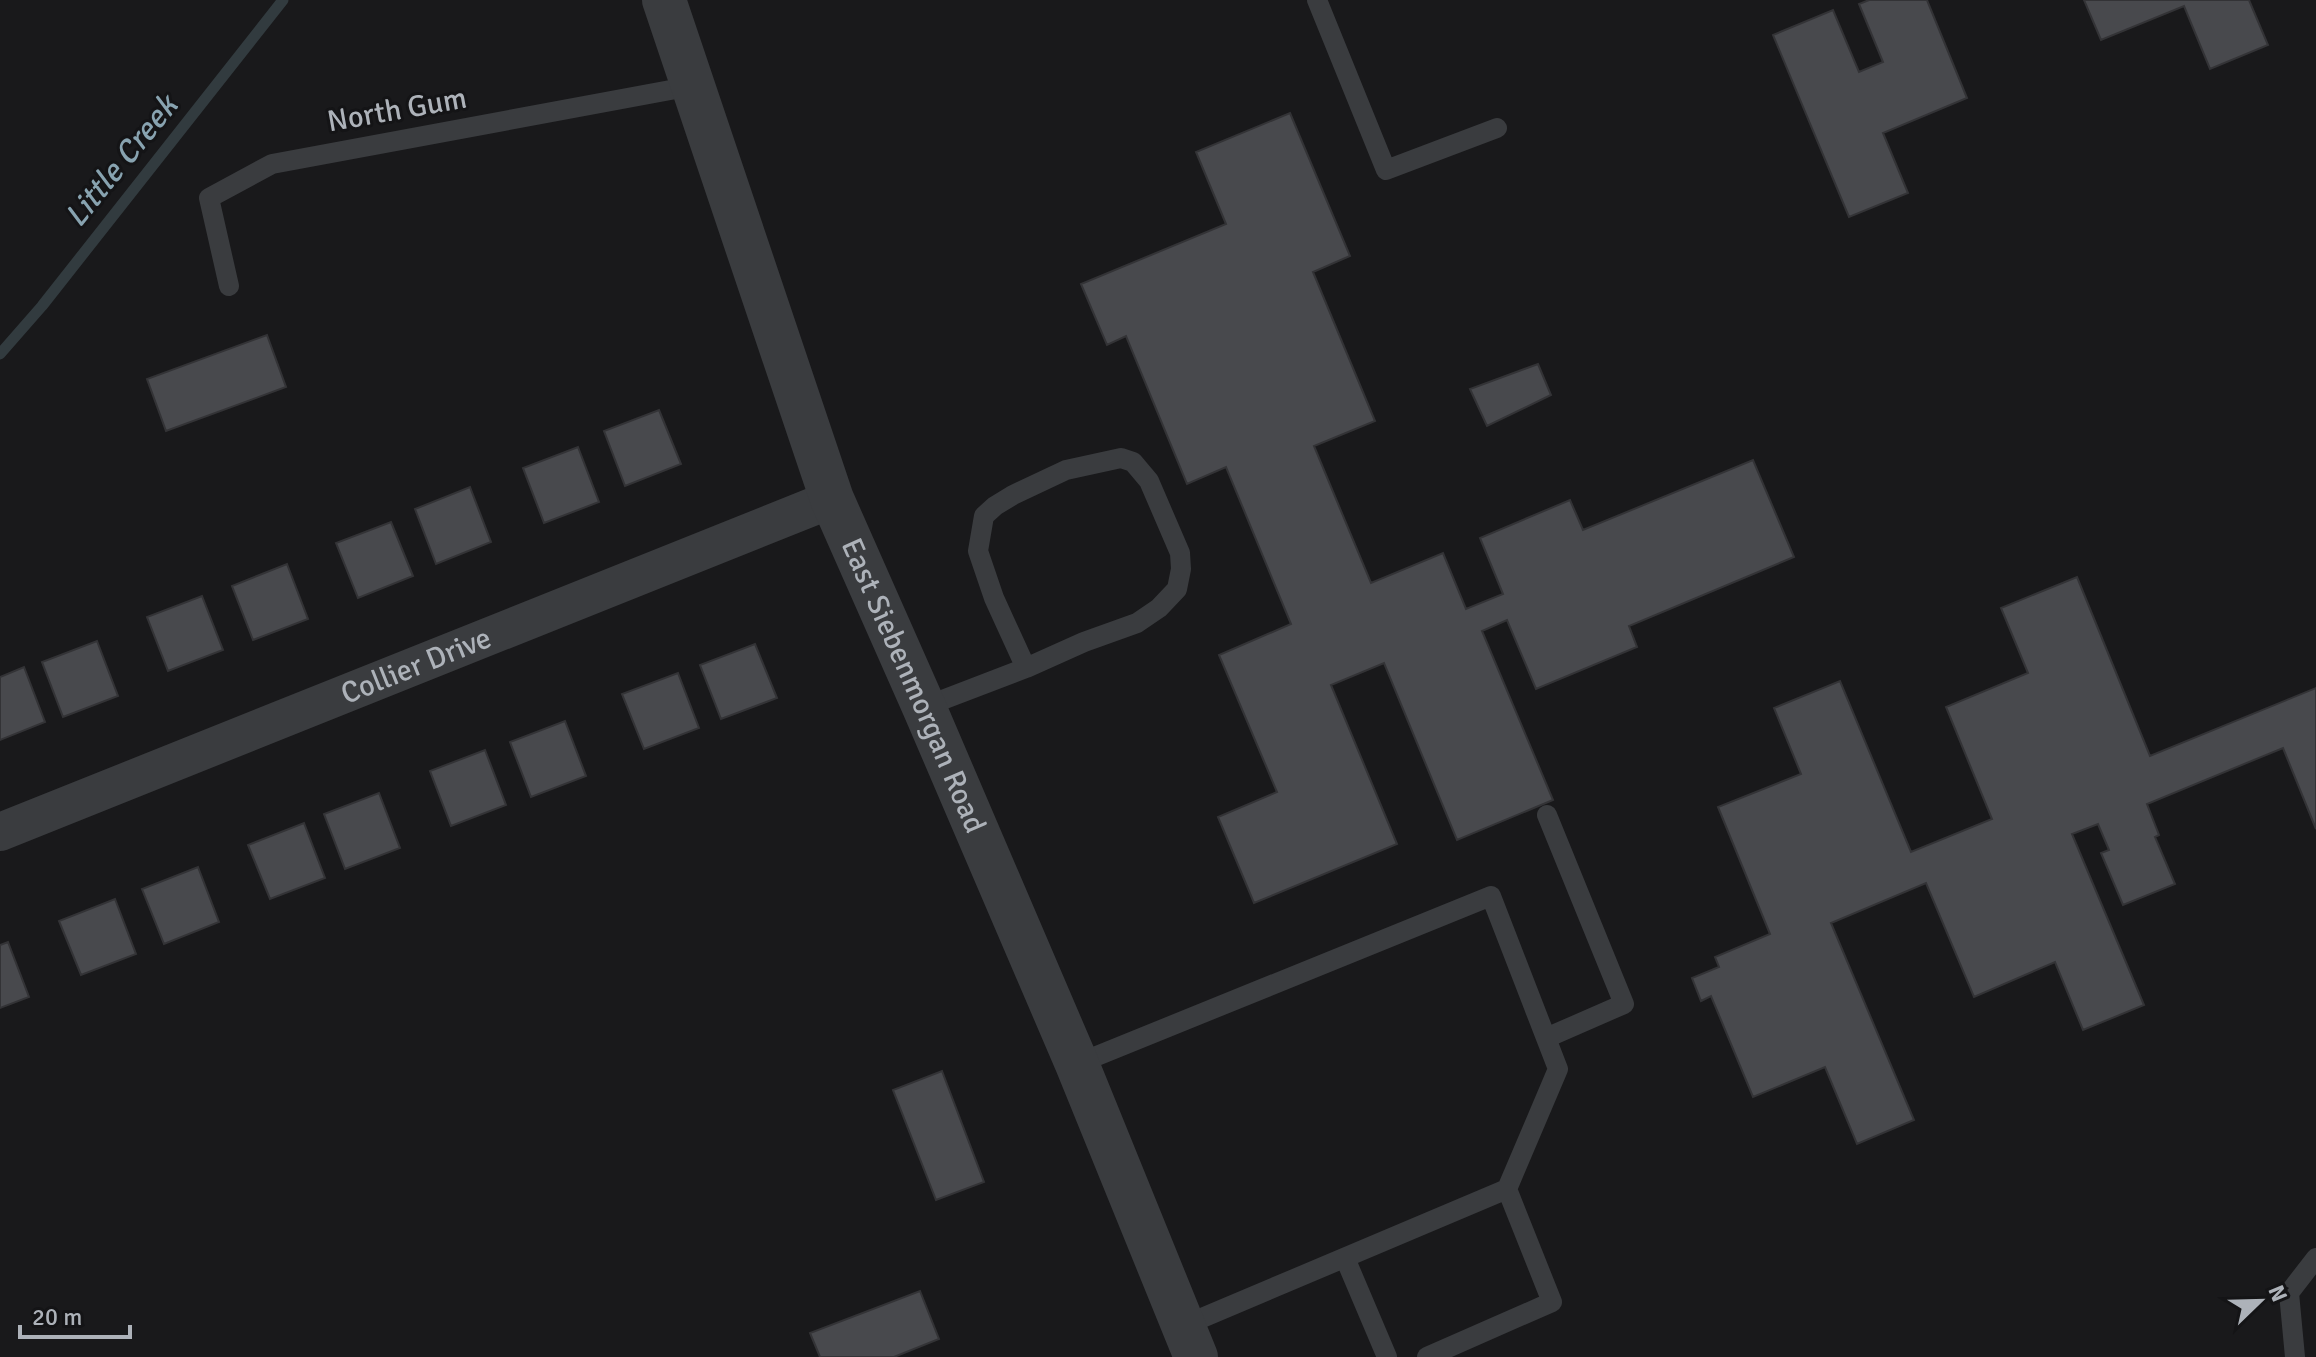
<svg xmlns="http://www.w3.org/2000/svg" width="2316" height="1357" font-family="Signika,sans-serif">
<rect width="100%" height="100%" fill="#19191b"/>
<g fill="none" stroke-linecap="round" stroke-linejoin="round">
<path stroke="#323b3f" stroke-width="11" d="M0 354 42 306 283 0"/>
</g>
<path fill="#48494d" stroke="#333336" stroke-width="2" d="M1869 0H1927L1967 98 1883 133 1908 193 1849 217 1773 35 1833 10 1859 72 1883 62 1859 4Z
M2084 0H2249L2268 45 2210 69 2184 6 2101 40Z
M1290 113 1350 256 1313 272 1375 421 1314 446 1371 583 1443 553 1466 609 1503 594 1480 538 1570 500 1583 530 1753 460 1794 557 1629 626 1637 647 1536 689 1507 620 1482 631 1553 800 1457 840 1384 663 1331 685 1397 844 1254 903 1218 817 1277 792 1219 655 1291 624 1226 467 1187 484 1126 336 1107 345 1081 284 1226 224 1196 152Z
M267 335 286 387 166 431 147 379Z
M1538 364 1551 395 1487 426 1470 389Z
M659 410 681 464 625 486 604 431Z
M578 447 599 502 544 523 523 468Z
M470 487 491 542 436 564 415 509Z
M391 522 413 576 358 598 336 543Z
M287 564 308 619 253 640 232 586Z
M2077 577 2150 756 2316 688V829L2283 748 2147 804 2159 835 2155 837 2175 884 2123 905 2101 853 2109 850 2098 824 2072 834 2144 1005 2083 1030 2055 962 1974 997 1926 883 1831 923 1914 1120 1857 1144 1825 1067 1753 1097 1711 996 1701 1001 1692 978 1719 967 1715 957 1770 934 1718 807 1801 774 1774 708 1840 681 1911 852 1992 819 1946 707 2028 673 2001 608Z
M202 596 223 650 168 671 147 617Z
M97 641 118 696 63 717 42 662Z
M755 644 777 698 721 719 700 665Z
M24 667 45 722 0 740V677Z
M678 673 699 728 644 749 622 694Z
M565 721 586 776 531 797 510 742Z
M485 750 506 805 451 826 430 771Z
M379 793 400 848 345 869 324 814Z
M304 823 325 878 270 899 248 845Z
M198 867 219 922 164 944 142 889Z
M115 899 136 954 81 975 59 921Z
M8 942 29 997 0 1008V945Z
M942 1071 984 1182 936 1200 893 1090Z
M920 1291 939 1339 894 1357H820L810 1333Z"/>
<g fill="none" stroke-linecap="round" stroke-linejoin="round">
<path stroke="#3a3c3f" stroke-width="20" d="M1317 0 1386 170 1497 128
M229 286 209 198 272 164 692 86
M924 707 1026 668 1084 642 1137 623 1159 608 1177 589 1181 569 1180 553 1149 481 1133 462 1121 458 1066 470 1013 495 995 506 984 516 978 551 994 598 1026 668
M1546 1038 1624 1004 1547 815
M1077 1064 1491 896 1558 1069 1507 1189 1183 1326
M1345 1258 1387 1357
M1427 1357 1552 1302 1507 1189
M2295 1357 2289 1293 2316 1258"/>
<path stroke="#3a3c3f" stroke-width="38" id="s1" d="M0 832 832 499"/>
<path stroke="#3a3c3f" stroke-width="44" id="s2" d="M664 0 832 499 924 707 1077 1064 1196 1357"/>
</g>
<g text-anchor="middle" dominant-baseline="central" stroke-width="6" stroke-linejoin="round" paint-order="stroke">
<g font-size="30" fill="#adb2b9" stroke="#141416">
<text transform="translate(397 110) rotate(-10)">North Gum</text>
<text stroke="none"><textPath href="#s1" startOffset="448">Collier Drive</textPath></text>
<text stroke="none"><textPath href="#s2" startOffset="730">East Siebenmorgan Road</textPath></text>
</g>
<g font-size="32" font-style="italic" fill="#88a3b0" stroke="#141416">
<text transform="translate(121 161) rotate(-51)">Little Creek</text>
</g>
</g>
<g transform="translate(2260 1301) rotate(67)" stroke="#141416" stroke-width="6" paint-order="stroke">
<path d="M0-6L14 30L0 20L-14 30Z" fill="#adb2b9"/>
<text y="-12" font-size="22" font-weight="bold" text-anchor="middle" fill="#adb2b9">N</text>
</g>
<path d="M20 1325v12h110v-12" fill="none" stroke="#adb2b9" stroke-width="4"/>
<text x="32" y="1325" font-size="24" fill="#adb2b9" stroke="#141416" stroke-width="6" paint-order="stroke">20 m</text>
</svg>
